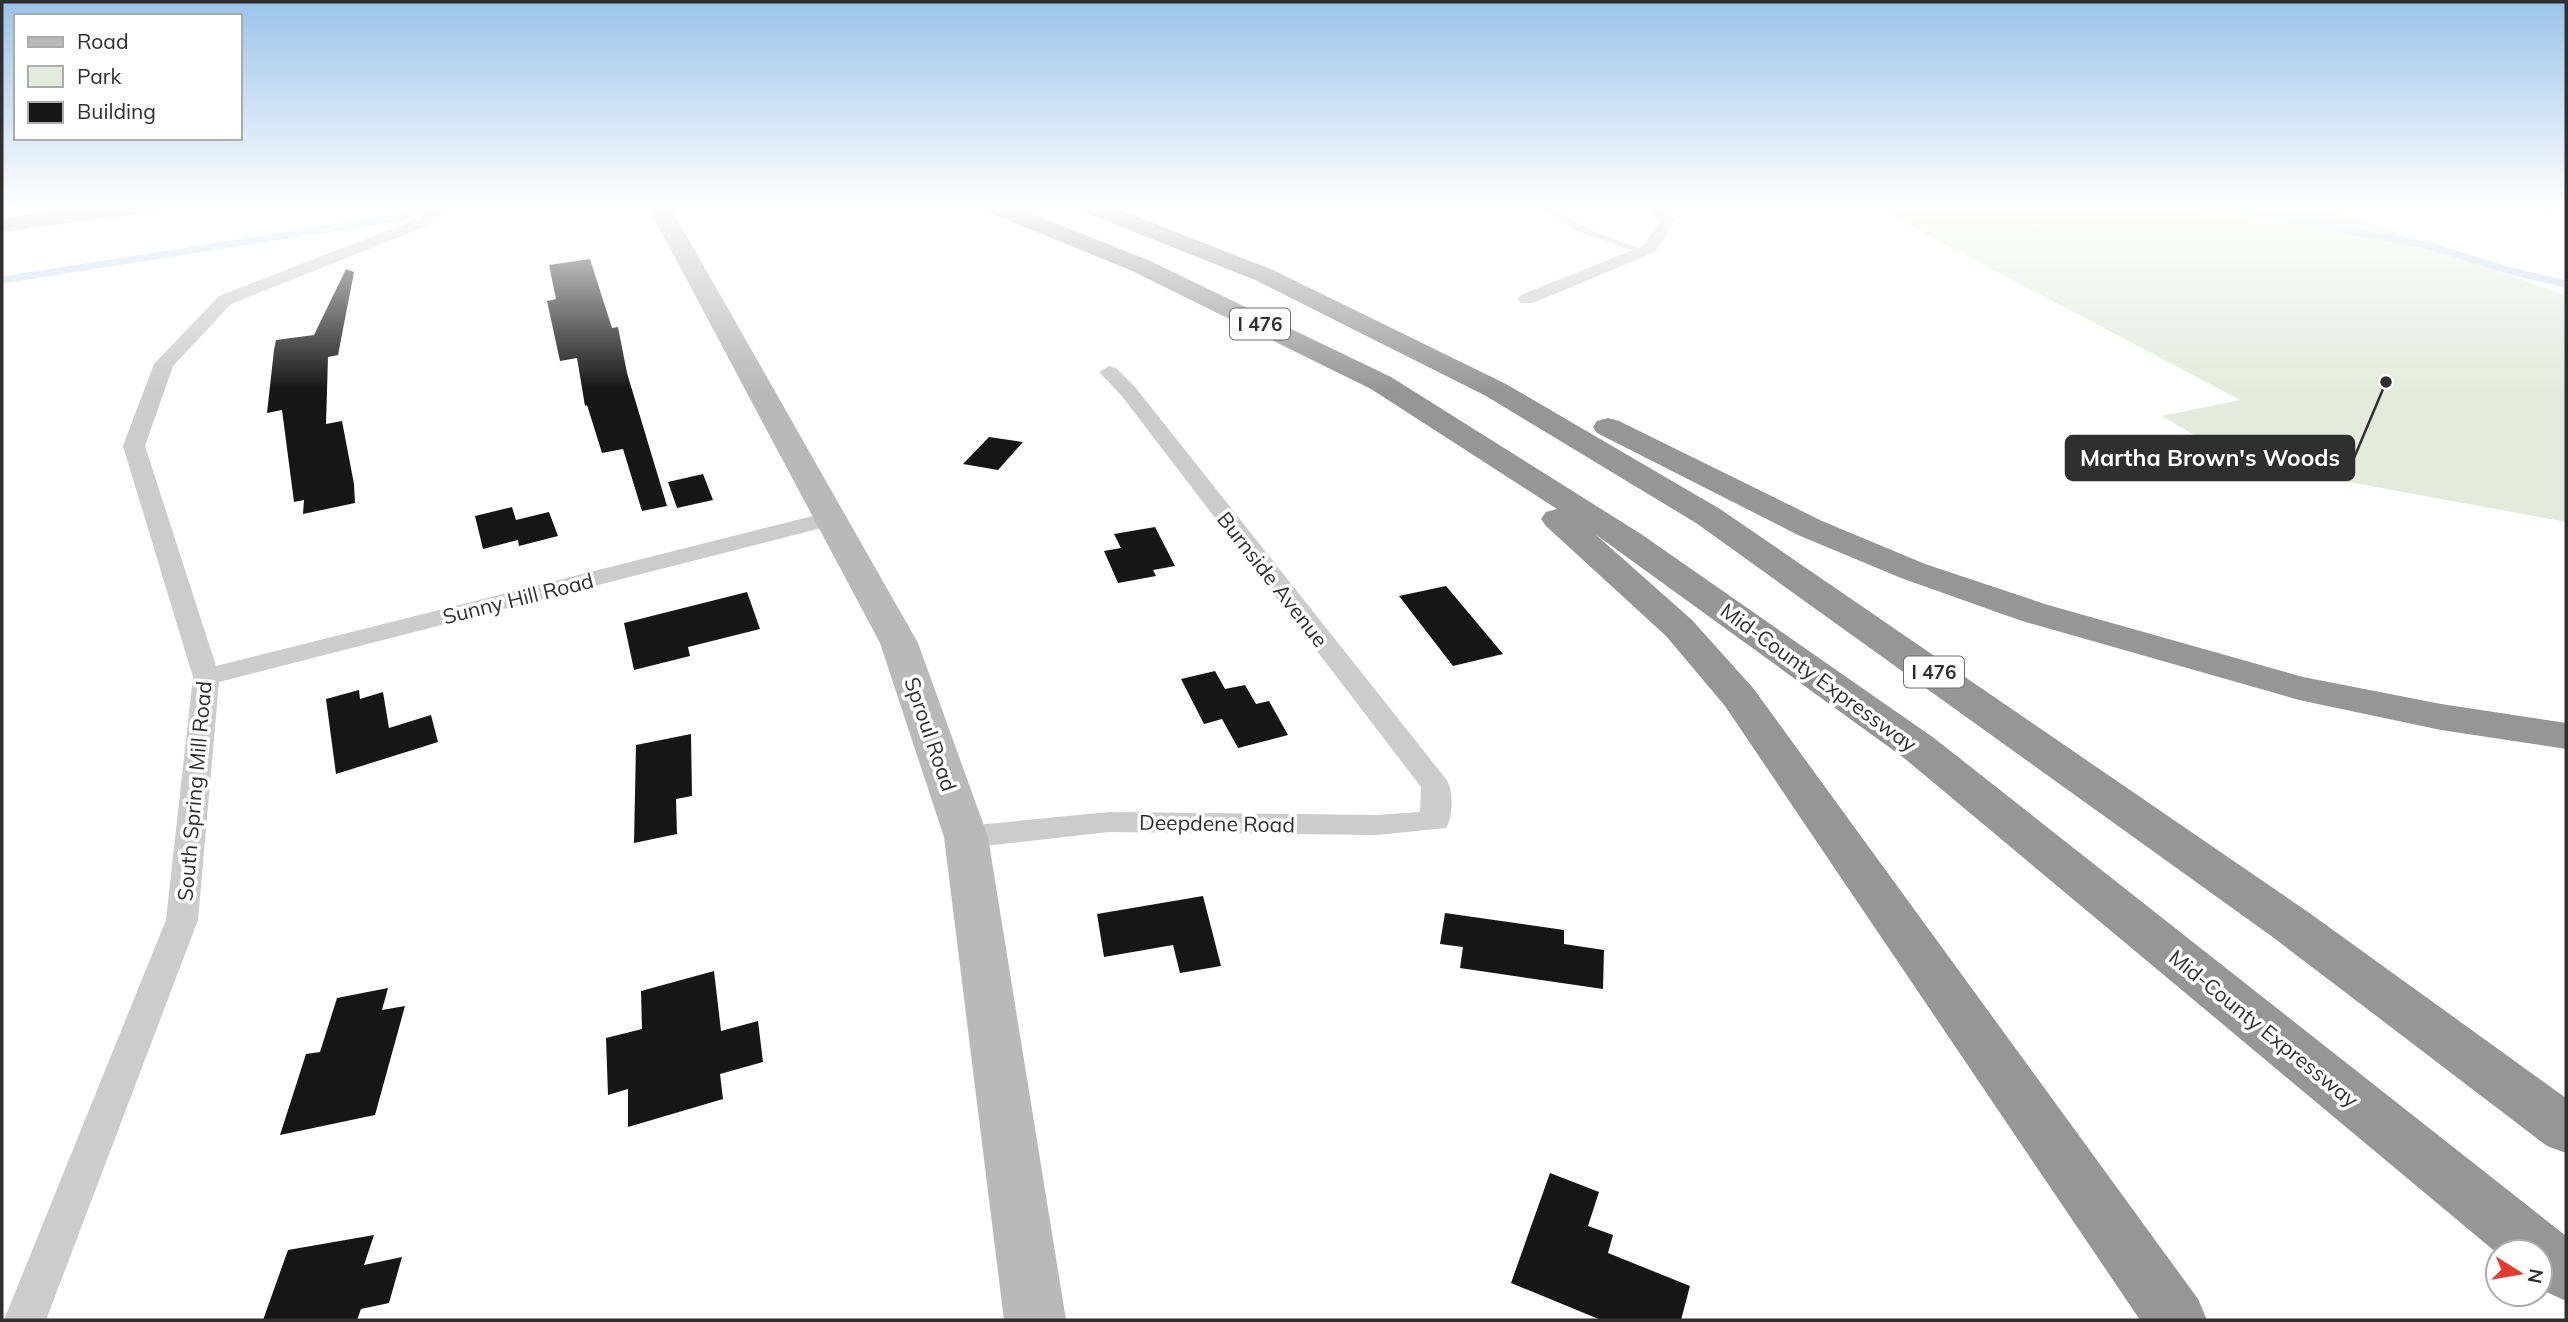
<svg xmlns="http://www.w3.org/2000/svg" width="2568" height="1322" font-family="Mulish,sans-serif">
<rect width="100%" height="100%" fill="#fff"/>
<path fill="#e3ecdc" d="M1871 205H2323L2566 296V522L2240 462 2162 416 2240 400Z"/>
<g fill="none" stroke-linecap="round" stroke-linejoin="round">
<path stroke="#c8d9ec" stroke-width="7" d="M2207 205 2427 245 2511 271 2566 284
M460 206 466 205
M2 280 409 216"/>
</g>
<path fill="#161616" d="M590 259 612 328 618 327 627 373 667 506 642 511 623 449 602 453 587 405 585 406 577 358 560 361 547 301 556 299 549 265Z
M346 269 354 272 338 355 328 357 326 424 342 421 354 484 355 503 303 514 304 500 294 502 282 410 267 413 274 350 276 340 314 335Z
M989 437 1023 442 998 470 963 464Z
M703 474 713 500 677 508 668 482Z
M512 507 516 520 549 512 558 536 519 546 518 540 483 549 475 516Z
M1155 527 1175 566 1153 570 1156 576 1118 583 1104 551 1121 548 1114 534Z
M1446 586 1503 654 1453 666 1399 596Z
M747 592 760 629 688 647 690 656 634 670 624 623Z
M1215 671 1225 689 1245 685 1256 704 1269 701 1288 735 1238 748 1222 719 1204 724 1181 679Z
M359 690 360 699 383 692 389 728 431 715 438 742 336 774 326 699Z
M691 734 692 796 676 799 677 834 634 843 636 745Z
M1203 896 1221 966 1180 973 1173 945 1104 957 1097 914Z
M1445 913 1564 930V944L1604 950 1603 989 1460 968 1463 947 1440 944Z
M714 971 721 1031 758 1021 763 1062 720 1074 723 1099 628 1127V1089L608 1095 606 1038 642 1029 641 991Z
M388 988 382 1010 405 1006 375 1115 280 1135 306 1054 320 1052 337 998Z
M1550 1173 1599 1192 1588 1226 1613 1235 1608 1253 1690 1286 1681 1320H1601L1511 1283Z
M374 1235 364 1265 402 1257 389 1303 361 1309 357 1320H263L288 1250Z"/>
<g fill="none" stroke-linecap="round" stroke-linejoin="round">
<path fill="#ccc" fill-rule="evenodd" d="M1536 205H1546L1586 228 1646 251 1639 253 1580 232Z
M1724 205H1738L1739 206 1735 208Z
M2541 205H2549L2550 216H2544Z"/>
<path fill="#ccc" fill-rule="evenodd" d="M432 205H449L429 225 231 304 173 366 145 446 216 666 829 512 837 514 840 519 837 524 219 682 198 920 46 1320H4L166 920 193 677 123 446 154 364 219 296 417 219Z
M1642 205H1659L1676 220 1655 252 1533 303H1521L1518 299 1521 295 1643 246 1660 221Z
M1109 366 1116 368 1135 387 1446 779C1454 791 1453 816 1446 828L1377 835 1109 832 966 848 955 845 951 837 955 829 966 826 1109 812 1377 815 1420 812 1421 787 1121 395 1099 372Z"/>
<path fill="#b9b9b9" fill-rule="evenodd" d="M102 205H163L160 210 152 212 2 232V218Z
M647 205H669L918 643 988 837 1066 1320H1004L944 837 880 643Z"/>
<path fill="#969696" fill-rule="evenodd" d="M980 205H1010L1148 260 1391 377 1641 534 1934 738 2566 1236V1301L2540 1289V1252L2498 1254 1904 758 1595 534 1692 620 1753 688 2198 1299 2207 1320H2140L1725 706 1666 636 1546 526 1541 519 1546 512 1557 509 1371 389 1130 270 983 210Z
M1076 205H1107L1273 270 1506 384 1720 509 2308 912 2566 1098V1153L2547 1146 2274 938 1696 523 1486 396 1255 280 1079 210Z
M1608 418 1619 421 1822 521 1925 564 2048 605 2303 677 2441 704 2566 723V749L2441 730 2299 700 2022 621 1901 578 1798 535 1597 433 1593 427 1597 421Z"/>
</g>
<linearGradient id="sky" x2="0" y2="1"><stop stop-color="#9bc3ea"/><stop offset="0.53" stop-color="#fff"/><stop offset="1" stop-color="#fff" stop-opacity="0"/></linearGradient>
<rect width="2568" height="390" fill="url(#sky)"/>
<g text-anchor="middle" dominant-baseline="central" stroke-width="7" stroke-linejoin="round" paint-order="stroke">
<g fill="#fff" stroke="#6d6d6d" stroke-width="2">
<rect x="1230" y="308.5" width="60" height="31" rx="5"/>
<rect x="1904" y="656.5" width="60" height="31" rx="5"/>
</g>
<g font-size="19" font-weight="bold" fill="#2f2f2f">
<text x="1260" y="324">I 476</text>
<text x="1934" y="672">I 476</text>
</g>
<g font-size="21" fill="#2f2f2f" stroke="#fff">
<text transform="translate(1273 579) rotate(52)">Burnside Avenue</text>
<text transform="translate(518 598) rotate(-14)">Sunny Hill Road</text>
<text transform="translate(1819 677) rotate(36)">Mid-County Expressway</text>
<text transform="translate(931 734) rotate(71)">Sproul Road</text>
<text transform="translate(194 791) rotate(-85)">South Spring Mill Road</text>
<text transform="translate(1217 823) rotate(1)">Deepdene Road</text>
<text transform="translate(2264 1028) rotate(39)">Mid-County Expressway</text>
</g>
</g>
<path fill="none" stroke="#2f2f2f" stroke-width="2.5" d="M2386 382L2354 458"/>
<circle fill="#2f2f2f" stroke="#fff" stroke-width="2.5" cx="2386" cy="382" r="7"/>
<rect fill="#2f2f2f" stroke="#2f2f2f" stroke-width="2.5" x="2066" y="436" width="288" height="44" rx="7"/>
<g font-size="23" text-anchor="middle" font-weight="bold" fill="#fff">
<text x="2210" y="466">Martha Brown's Woods</text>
</g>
<rect width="2568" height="1322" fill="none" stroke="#2f2f2f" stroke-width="7"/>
<rect x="14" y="14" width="228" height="126" fill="#ffffff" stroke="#acacac" stroke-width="2"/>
<rect x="28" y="37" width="35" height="10" fill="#b9b9b9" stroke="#acacac" stroke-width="2"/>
<text x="77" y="49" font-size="21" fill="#2f2f2f">Road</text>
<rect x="28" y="66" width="35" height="21" fill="#e3ecdc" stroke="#acacac" stroke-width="2"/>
<text x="77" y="84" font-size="21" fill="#2f2f2f">Park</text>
<rect x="28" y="102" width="35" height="21" fill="#161616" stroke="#acacac" stroke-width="2"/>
<text x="77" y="119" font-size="21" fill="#2f2f2f">Building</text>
<g transform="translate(2519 1273) rotate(101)"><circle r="33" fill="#ffffff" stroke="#acacac" stroke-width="2"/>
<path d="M0-5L12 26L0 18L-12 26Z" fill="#e73a30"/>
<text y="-10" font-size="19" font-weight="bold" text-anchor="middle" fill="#2f2f2f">N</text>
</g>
</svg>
